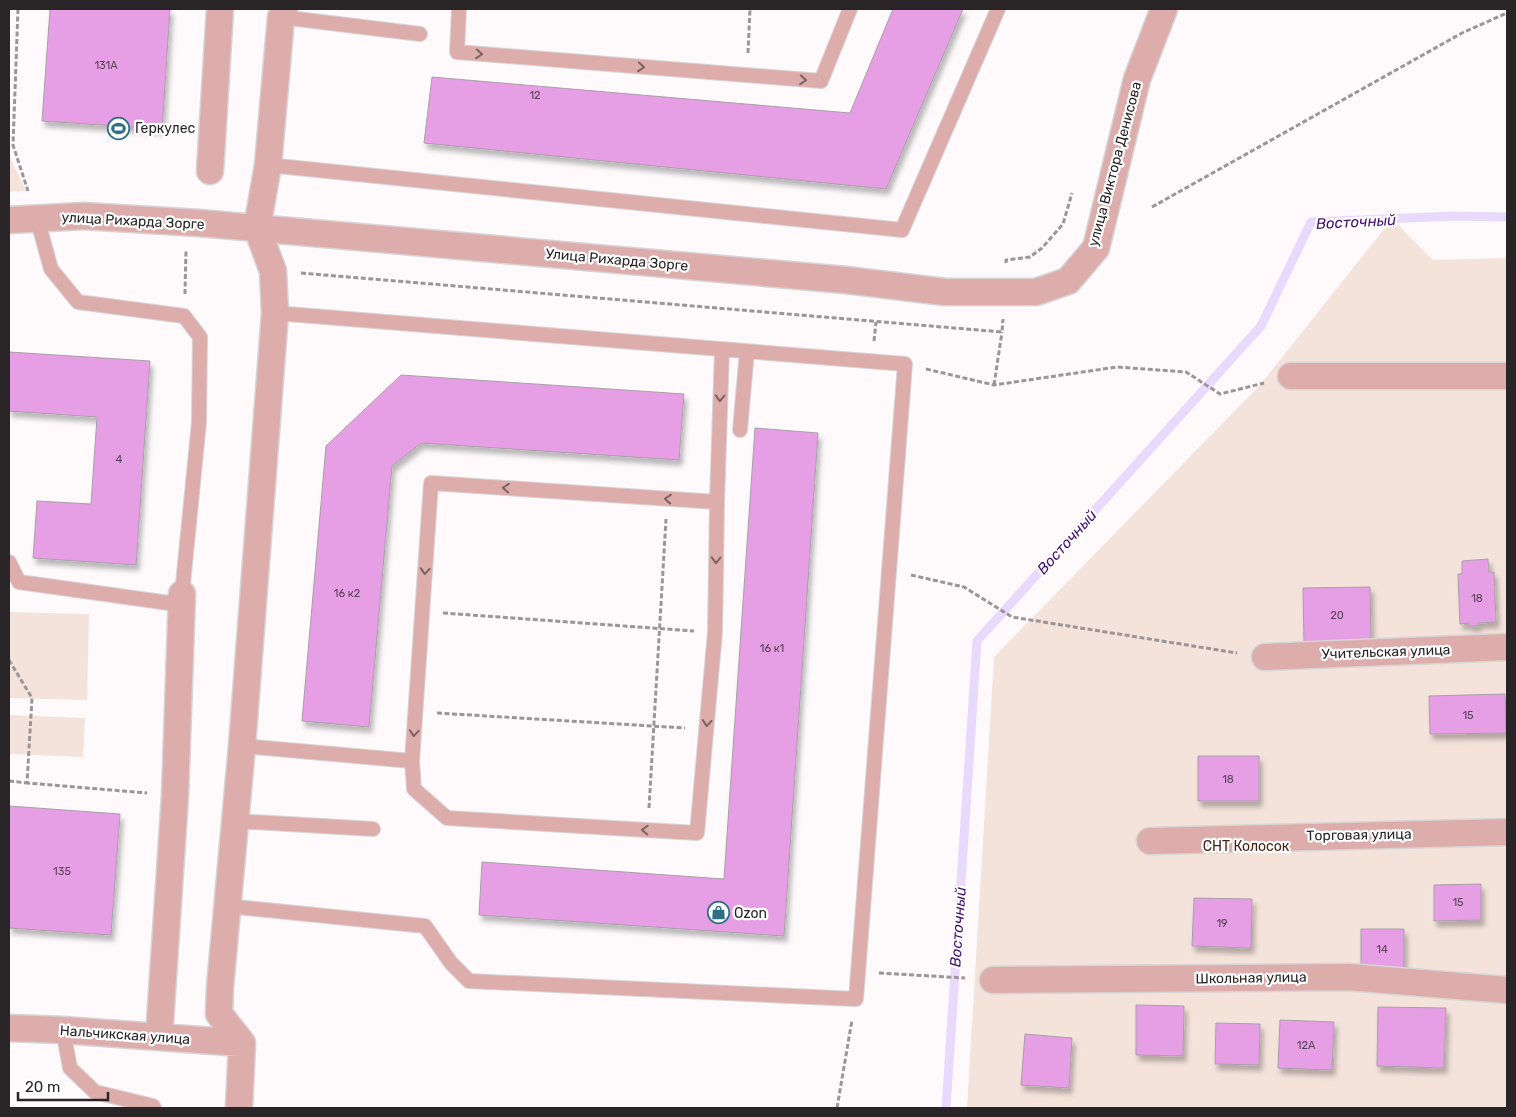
<svg xmlns="http://www.w3.org/2000/svg" width="1516" height="1117" font-family="Rubik,sans-serif">
<defs>
<filter id="shadow"><feDropShadow dx="3" dy="5.5" stdDeviation="2.5" flood-color="#0004"/></filter>
</defs>
<rect width="100%" height="100%" fill="#fefafc"/>
<path fill="#f4e3db" d="M9 155 26 191 9 192Z
M1392 219 1433 260 1507 258V1108H967L994 657 1260 385Z
M9 612 89 614 87 700 9 698Z
M9 715 85 718 83 757 9 754Z"/>
<g fill="none" stroke-linecap="round" stroke-linejoin="round">
<path stroke="#e7dafd" stroke-width="9" d="M946 1108 977 641 1261 326 1311 222 1454 216 1507 217"/>
</g>
<path fill="#e69ee4" stroke="#a99fa9" filter="url(#shadow)" d="M50 9H170L162 129 42 121Z
M893 9H963L886 189 424 143 432 77 850 113Z
M9 352 150 361 136 565 33 558 37 501 91 504 97 417 9 411Z
M401 375 684 394 679 460 421 443 392 466 369 727 302 721 326 446Z
M755 428 818 433 784 936 479 915 482 862 724 879Z
M1488 559 1489 572H1494L1496 622 1478 623V626H1469V623L1460 624 1458 574H1462V561Z
M1370 587 1371 642 1304 643 1303 588Z
M1505 694 1506 733 1430 734 1429 696Z
M1198 756H1259V801H1198Z
M9 806 120 814 111 935 9 928Z
M1481 884V920L1434 921V885Z
M1194 898 1252 899 1251 948 1192 946Z
M1361 929H1404V969H1361Z
M1136 1005 1184 1006 1183 1056 1136 1055Z
M1378 1007 1446 1008 1444 1068 1377 1066Z
M1280 1020 1334 1022 1332 1070 1278 1068Z
M1216 1023 1260 1024 1259 1065 1215 1064Z
M1025 1034 1072 1038 1069 1088 1021 1085Z"/>
<g fill="none" stroke-linecap="round" stroke-linejoin="round">
<defs>
<path id="service" d="M459 9 457 52 821 81 850 9
M281 17 420 34
M268 165 902 230 998 9
M740 430 747 351
M9 562 19 582 169 603 182 594 199 422 200 337 184 316 78 302 51 269 37 218
M242 746 412 761 414 789 447 818 697 833 715 632 717 502 722 349
M412 761 431 483 717 502
M235 821 373 829
M227 906 425 926 451 963 469 981 856 999 905 364 275 313
M63 1030 70 1068 95 1092 153 1106 154 1108"/>
<path id="minor" d="M210 171 220 9
M9 220 84 216 199 223 846 280 945 292H1036L1068 281 1096 248 1137 79 1164 9
M1291 376H1507
M1265 657 1507 647
M1150 841 1507 832
M993 980 1348 977 1507 990
M9 1028 63 1030 242 1043
M159 1037 175 796 182 594
M239 1108 242 1043 219 1014 220 987 242 746 275 313 273 271 257 228 268 165 281 17 284 9"/>
</defs>
<use href="#service" stroke="#d8d3d5" stroke-width="16"/>
<use href="#minor" stroke="#d8d3d5" stroke-width="29"/>
<path stroke="#9a9597" stroke-width="3" stroke-dasharray="5 2.5" stroke-linecap="butt" d="M18 9 13 145 28 191
M748 53 750 9
M1152 207 1462 33 1507 13
M1006 263V260L1030 257 1042 248 1063 224 1072 193
M301 273 1002 332 1003 319
M185 294 186 250
M874 341 876 322
M926 369 994 385 1117 367 1186 372 1220 394 1264 383
M994 385 1002 332
M911 575 964 587 1012 617 1237 653
M443 613 694 631
M9 660 32 698 27 783 147 793
M437 713 685 728
M9 781 27 783
M649 808 666 519
M879 973 965 978
M837 1108 852 1020"/>
<use href="#service" stroke="#ddadac" stroke-width="14"/>
<use href="#minor" stroke="#ddadac" stroke-width="26"/>
</g>
<defs><path id="oneway-chevron" d="M-2-3.5L2.5 0L-2 3.5" fill="none" stroke-width="1.6" stroke-linecap="round" stroke-linejoin="round" transform="scale(1.25)"/></defs>
<g stroke="#7a6262">
<use href="#oneway-chevron" transform="translate(479 54) rotate(4)"/>
<use href="#oneway-chevron" transform="translate(641 67) rotate(5)"/>
<use href="#oneway-chevron" transform="translate(803 80) rotate(5)"/>
<use href="#oneway-chevron" transform="translate(720 398) rotate(92)"/>
<use href="#oneway-chevron" transform="translate(506 488) rotate(-176)"/>
<use href="#oneway-chevron" transform="translate(668 499) rotate(-176)"/>
<use href="#oneway-chevron" transform="translate(716 560) rotate(91)"/>
<use href="#oneway-chevron" transform="translate(425 571) rotate(94)"/>
<use href="#oneway-chevron" transform="translate(707 723) rotate(95)"/>
<use href="#oneway-chevron" transform="translate(414 733) rotate(94)"/>
<use href="#oneway-chevron" transform="translate(645 830) rotate(-177)"/>
</g>
<defs>
<symbol id="stadium-ring" viewBox="-11 -11 22 22"><circle r="9.5" fill="#fff" stroke="#306e84" stroke-width="1.5"/><path d="M0-5a6.5 5 0 1 0 0 10a6.5 5 0 1 0 0-10ZM-3.5-1.8h7v3.6h-7Z" fill="#306e84"/></symbol>
<symbol id="shop-ring" viewBox="-11 -11 22 22"><circle r="9.5" fill="#fff" stroke="#306e84" stroke-width="1.5"/><path d="M-5-2.5h2.3a2.7 3.5 0 0 1 5.4 0H5L5.5 6h-11ZM-1.5-2.5h3a1.5 2.3 0 0 0-3 0Z" fill="#306e84"/></symbol>
</defs>
<g fill-rule="evenodd">
<use href="#stadium-ring" x="106" y="116" width="25" height="25"/>
<use href="#shop-ring" x="706" y="900" width="25" height="25"/>
</g>
<g text-anchor="middle" dominant-baseline="central" stroke-width="4.5" stroke-linejoin="round" paint-order="stroke">
<g font-size="11" fill="#584256">
<text x="106" y="65">131А</text>
<text x="535" y="95">12</text>
<text x="119" y="459">4</text>
<text x="347" y="593">16 к2</text>
<text x="1477" y="598">18</text>
<text x="1337" y="615">20</text>
<text x="772" y="648">16 к1</text>
<text x="1468" y="715">15</text>
<text x="1228" y="779">18</text>
<text x="62" y="871">135</text>
<text x="1458" y="902">15</text>
<text x="1222" y="923">19</text>
<text x="1382" y="949">14</text>
<text x="1306" y="1045">12А</text>
</g>
<g font-size="14" fill="#292426" stroke="#fff" text-anchor="start">
<text x="135" y="128">Геркулес</text>
<text x="734" y="913">Ozon</text>
</g>
<g font-size="14" fill="#292426" stroke="#fff">
<text transform="translate(1115 164) rotate(-75)">улица Виктора Денисова</text>
<text transform="translate(133 221) rotate(3)">улица Рихарда Зорге</text>
<text transform="translate(617 260) rotate(5)">Улица Рихарда Зорге</text>
<text transform="translate(1386 652) rotate(-2)">Учительская улица</text>
<text transform="translate(1359 835) rotate(-1)">Торговая улица</text>
<text transform="translate(1251 978) rotate(-1)">Школьная улица</text>
<text transform="translate(125 1035) rotate(4)">Нальчикская улица</text>
</g>
<g font-size="14" fill="#472411" stroke="#fff">
<text x="1246" y="846">СНТ Колосок</text>
</g>
<g font-size="15" font-style="italic" fill="#440f73" stroke="#fff">
<text transform="translate(1356 222) rotate(-3)">Восточный</text>
<text transform="translate(1067 542) rotate(-48)">Восточный</text>
<text transform="translate(958 927) rotate(-86)">Восточный</text>
</g>
</g>
<rect width="1516" height="1117" fill="none" stroke="#292426" stroke-width="20"/>
<path d="M18 1092v8h90v-8" fill="none" stroke="#292426" stroke-width="2.5"/>
<text x="25" y="1092" font-size="15" fill="#292426" stroke="#ffffff" stroke-width="4" paint-order="stroke">20 m</text>
</svg>
